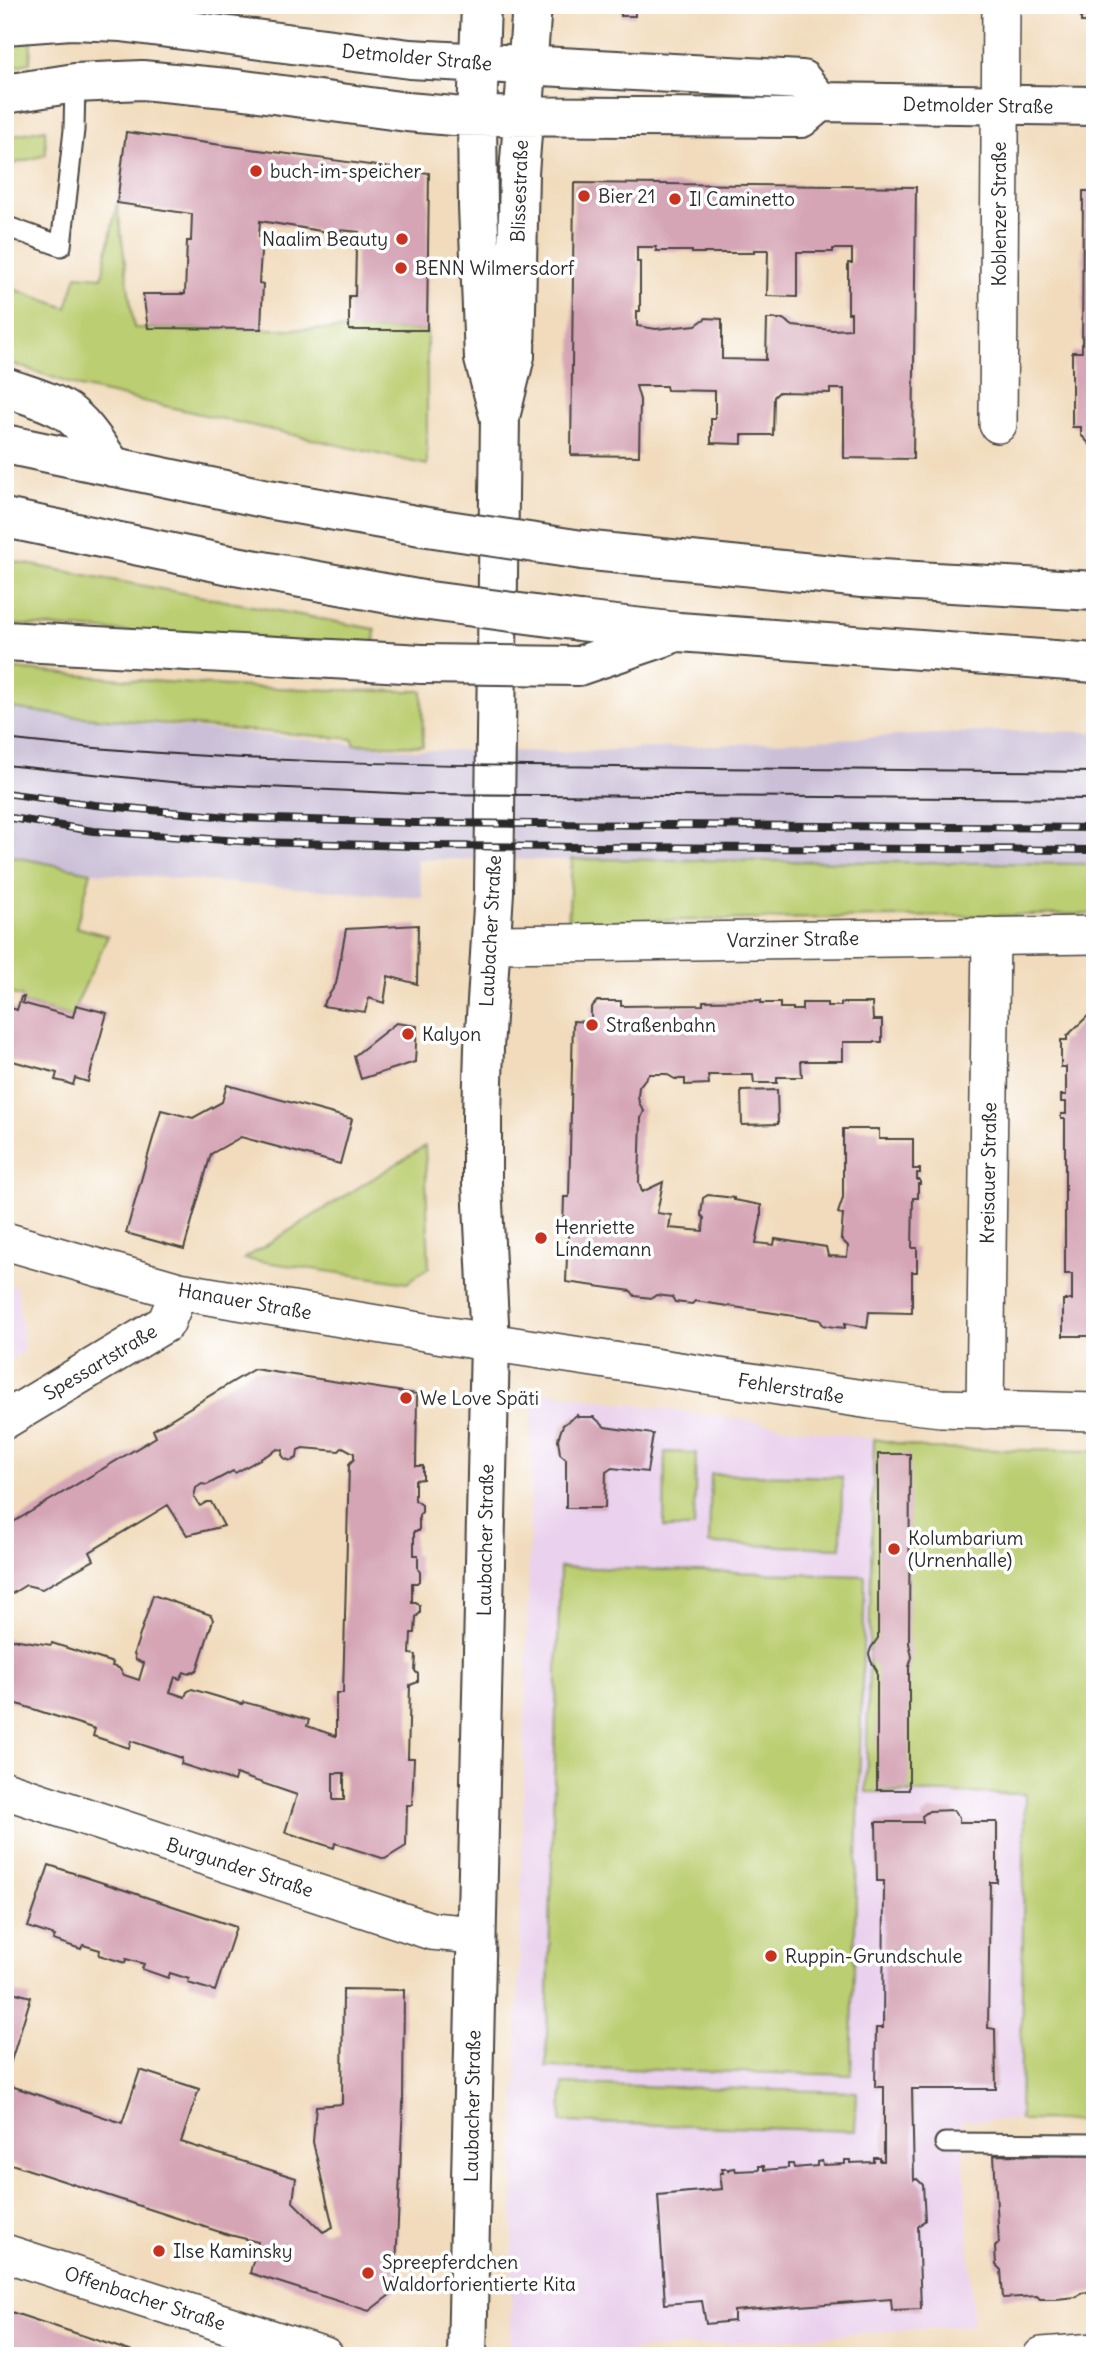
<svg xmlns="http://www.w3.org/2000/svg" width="1100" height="2361" font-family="Delius,sans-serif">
<rect width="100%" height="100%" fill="#fff"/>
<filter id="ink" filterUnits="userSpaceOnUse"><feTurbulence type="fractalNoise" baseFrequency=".0143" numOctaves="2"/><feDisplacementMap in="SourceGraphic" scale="14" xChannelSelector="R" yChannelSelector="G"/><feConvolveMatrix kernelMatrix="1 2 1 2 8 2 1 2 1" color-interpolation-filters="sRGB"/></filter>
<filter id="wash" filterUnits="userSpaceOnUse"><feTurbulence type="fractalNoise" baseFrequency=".00686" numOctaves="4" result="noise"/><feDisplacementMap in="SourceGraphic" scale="28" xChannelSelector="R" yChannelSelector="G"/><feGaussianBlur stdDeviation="1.57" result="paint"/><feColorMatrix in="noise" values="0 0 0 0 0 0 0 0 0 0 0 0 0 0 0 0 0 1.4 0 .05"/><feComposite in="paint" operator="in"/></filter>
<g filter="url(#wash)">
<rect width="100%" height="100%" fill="#f1dbbc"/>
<path fill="#ead1ed" d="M5 1284 17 1287 24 1351 5 1363Z
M533 1390 874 1439 866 1792 1025 1794 1020 2120H962L973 2325 555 2356H510Z"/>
<path fill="#cabfd7" d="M5 707 59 715 414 750 573 752 999 731 1095 732V864L416 859 423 898 91 872 5 855Z"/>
<path fill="#bbce71" stroke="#737c4e" stroke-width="2" d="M31 40 30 63 5 68V43Z
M45 129 46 155 5 166V137Z
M117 203 134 328 427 330V465L80 387 5 361V286L67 308 77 275 102 277Z
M5 560 375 629 374 647 5 624Z
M5 668C143 683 283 691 422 691L423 746 354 744 353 739 59 715 5 707Z
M5 855 91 872 76 927 108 936 76 1005 73 1017 22 1003 23 997 5 992Z
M572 859 1095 864V914L568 922Z
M425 1146 429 1267 407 1283 244 1259Z
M874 1439 929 1449 1095 1451V2121L1020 2120 1025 1794 866 1792Z
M665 1452 696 1453 694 1528H664Z
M711 1474 842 1477 841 1548 709 1544Z
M560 1567 865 1576 851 2075 546 2067Z
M563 2084 857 2092 855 2131 561 2122Z"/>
<g id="blocks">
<path fill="#d5a5b6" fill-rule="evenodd" d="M621 5H635V16H621Z
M853 5H911L905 11 859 12Z
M1081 5H1095V22H1081Z
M126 132 429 173 427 330H349V296H355L356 247H359V232L340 230 339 234 260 221 259 237H262L259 283 263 284 261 329 148 328 143 294H185L187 241H191L192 214 117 203Z
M574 183 916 187 913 459 844 458V389H830V393L779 392 774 397 773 435H742V444L711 443V419H715V391L667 390 666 386H636L640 400 639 456 571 455ZM637 247H656V251H692V253H754V250H768L767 296 797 297V252H833V249H852V263H848V313H851V329L832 330 793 326 783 319H767L766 360 722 359V319L706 318 696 325 656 329 637 326V311H640V262H637Z
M1083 191H1095V450L1081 435V427H1072V352H1082Z
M418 925 417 984 388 976 384 1003 369 998 365 1012 322 1006 336 984 346 929Z
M5 997 11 998 8 1007 17 1010 21 997H24L22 1003 73 1017 76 1005 107 1013 88 1082 75 1078 73 1085 64 1082 55 1080 57 1073 5 1059Z
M761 1000V1003H780V1008H793V1010H802V1003H827V1006H841V1003H872L873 1020H882V1042H843V1061H801L802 1077H777V1083H754L753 1075H708L709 1084 685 1085V1079H675L666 1074H649L639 1087 638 1096 639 1103 644 1111 641 1118 639 1182 642 1192 663 1182 657 1213 671 1215 669 1228 703 1231 704 1218 701 1215 703 1198 708 1195 734 1198V1200L761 1205V1218L756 1243 774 1245 775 1239 826 1247 828 1256 847 1257 848 1246 841 1239 843 1215 838 1213 843 1198V1129H879V1139H913V1169H920V1173H917V1180H920V1184H918V1198H913L912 1248H917V1272H912V1313L869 1312 867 1328 845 1323V1328L835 1327 823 1325 820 1320 695 1301 692 1304 675 1302 672 1297 656 1295 652 1298 635 1296 631 1291 566 1282 568 1232 563 1230 564 1197H569L573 1021 591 1022V1008L597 1001H621V1006L703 1005V1001Z
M1095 1009V1336H1063V1300H1072V1274H1065V1119H1061V1114H1066V1102H1061V1095H1066V1067H1061V1040H1067V1036Z
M396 1023 417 1026 415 1062 361 1079 354 1056Z
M227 1085 352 1119 340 1164 241 1137 211 1154 184 1249 126 1233 161 1110 193 1118 222 1102Z
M777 1090 778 1124 742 1125 741 1091Z
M254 1369 417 1394 416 1466H423V1479L415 1480V1500L422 1505V1512L419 1515V1531H414V1555H418V1569L420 1572V1580L417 1583H412V1602H416L420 1606V1613L416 1617 415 1633H411L410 1654 416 1655 415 1671 418 1674V1682L410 1685 408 1758H414L412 1805H407L406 1846 385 1859 335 1843 334 1848 285 1832 297 1795 236 1774 234 1781 181 1764 182 1758 131 1741 129 1748 93 1736 95 1729 5 1700V1638L51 1645 52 1643 113 1663 112 1666 119 1668 124 1675 139 1680 144 1663 136 1660 134 1653 153 1595 211 1615 213 1620 197 1670 189 1674 184 1672 180 1679 175 1677 170 1692 185 1697 187 1692 192 1689 242 1704 244 1702 309 1720 307 1726 336 1736V1693H343L349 1464 354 1459V1453L343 1447 339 1451 303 1448 298 1450 297 1458 291 1461 285 1459 282 1455 283 1450 278 1449 235 1473 233 1471 207 1485 202 1484 196 1488 194 1497 200 1506 207 1502H211L224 1526 187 1535 168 1505 90 1552 94 1560 42 1589 26 1585 8 1596 5 1595V1527L156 1437 153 1430ZM333 1773H344V1800H333Z
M577 1415 578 1417H594L605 1427 653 1434 647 1472 612 1468 606 1472 605 1508H566V1459L560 1454 558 1439 563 1425Z
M878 1454H910L909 1643 912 1657 909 1667V1790H877V1671L871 1661 869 1654 871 1648 878 1638Z
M953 1810 959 1817V1822H997V1882H990L988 2028 995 2029 996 2089H912L914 2180 917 2179 923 2185 925 2220 918 2227 921 2309 892 2310 891 2299 734 2311V2321L706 2324 702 2301 665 2304 658 2195 722 2189 720 2173H723L722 2169H728V2172L729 2169 735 2168 736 2171 759 2170V2166H764V2170L788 2168V2164H793L794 2168 817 2166V2162L822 2161 823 2165 845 2164V2160H851V2163L874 2162V2158H880V2161H884V2087H875L876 2028H883L884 1881H877L876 1822H923L922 1816 929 1811Z
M49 1865 236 1927 215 1991 188 1983 189 1979 170 1973 168 1978 142 1969 144 1964 126 1959 125 1963 99 1955 100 1950 83 1945 81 1949 53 1940 55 1936 28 1927Z
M343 1989 404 1990 403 2104 395 2291 369 2311 250 2273 258 2242 226 2234 5 2162V2084L122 2123 140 2070 199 2089 181 2142 296 2178 293 2202 323 2232 333 2227 313 2142 316 2106 342 2104Z
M5 1990 31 1997 6 2077H5Z
M994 2155 1095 2156V2291L1081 2293 1077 2297 1056 2299H1040L1037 2296 1003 2298 1001 2270 996 2265 995 2247 999 2243Z
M5 2310 142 2355V2356H5Z"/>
</g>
</g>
<g filter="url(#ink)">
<use href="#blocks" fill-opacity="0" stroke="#494541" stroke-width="2"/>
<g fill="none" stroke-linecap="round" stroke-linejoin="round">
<defs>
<path id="lane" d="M5 226 61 246 74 130 75 83
M945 2143 1095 2144"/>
<path id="street" d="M998 424 1001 5
M492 944 1095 935
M5 1241 179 1291 449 1336 870 1400 941 1408 1095 1412
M985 1410 991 936
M5 1420 166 1323 179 1291
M5 1790 431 1931 476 1935
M5 2253 325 2356
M1042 2356 1095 2352"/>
<path id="secondary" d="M481 5 477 117 478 206 484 359 499 415
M5 25 71 20 121 22 410 59 802 80 820 102
M5 94 75 83 142 80 237 89 407 112 453 116 801 118 820 102 1095 106
M467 2356 490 1342 482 1184V1115L484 1048 494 892 500 417 515 356 519 173 532 5"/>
<path id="highway" d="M5 387C26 395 48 400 67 412 86 425 99 449 113 467
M5 444 268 499 421 526
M5 518 230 565 422 600
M582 550 862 578 1095 591
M580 621 679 632 1095 663
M5 641 422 664
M578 666 667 636"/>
</defs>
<use href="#lane" stroke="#494541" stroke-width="23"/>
<use href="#street" stroke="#494541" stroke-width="40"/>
<use href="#secondary" stroke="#494541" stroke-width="42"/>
<use href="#highway" stroke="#494541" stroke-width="42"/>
<use href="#lane" stroke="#fff" stroke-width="19"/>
<use href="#street" stroke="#fff" stroke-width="37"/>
<use href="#secondary" stroke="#fff" stroke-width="38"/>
<use href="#highway" stroke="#fff" stroke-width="38"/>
<path stroke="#2b2b2b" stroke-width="2" d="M5 739C207 762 410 765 613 767 773 769 934 770 1095 772
M5 765 181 783 414 794 1095 799"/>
<defs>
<path id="rail" d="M5 793 95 805 240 818 414 823 1095 828
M5 817 93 831 255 842 414 846 1095 850"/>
</defs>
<use href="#rail" stroke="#2b2b2b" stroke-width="8"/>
<use href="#rail" stroke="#fff" stroke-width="5" stroke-dasharray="16" stroke-linecap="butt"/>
<defs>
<path id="highway-bridge" d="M421 526 582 550
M422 600 580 621
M422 664 578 666"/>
</defs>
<use href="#highway-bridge" stroke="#494541" stroke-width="42" stroke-linecap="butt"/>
<use href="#highway-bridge" stroke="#fff" stroke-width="38"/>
</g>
</g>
<g fill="#c8321e" stroke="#fff" stroke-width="2.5">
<circle cx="256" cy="171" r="7"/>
<circle cx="584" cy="196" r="7"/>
<circle cx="675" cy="199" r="7"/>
<circle cx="402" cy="239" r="7"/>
<circle cx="401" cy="268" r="7"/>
<circle cx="592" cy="1025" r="7"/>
<circle cx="408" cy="1034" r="7"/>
<circle cx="541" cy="1238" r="7"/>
<circle cx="406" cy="1398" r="7"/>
<circle cx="894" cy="1549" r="7"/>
<circle cx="771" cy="1956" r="7"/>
<circle cx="159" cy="2251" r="7"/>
<circle cx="368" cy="2273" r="7"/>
</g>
<g text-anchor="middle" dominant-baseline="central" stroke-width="7" stroke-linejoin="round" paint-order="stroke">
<g font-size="19" fill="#2b2b2b" stroke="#fff">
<text transform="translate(417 57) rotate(5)">Detmolder Straße</text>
<text transform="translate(978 105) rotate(1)">Detmolder Straße</text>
<text transform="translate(519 191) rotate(-88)">Blissestraße</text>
<text transform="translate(999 214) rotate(-90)">Koblenzer Straße</text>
<text transform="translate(490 931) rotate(-87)">Laubacher Straße</text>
<text transform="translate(793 939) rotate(-1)">Varziner Straße</text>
<text transform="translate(988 1173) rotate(-89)">Kreisauer Straße</text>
<text transform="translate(245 1301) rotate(10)">Hanauer Straße</text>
<text transform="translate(100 1362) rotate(-31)">Spessartstraße</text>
<text transform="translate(791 1388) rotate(9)">Fehlerstraße</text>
<text transform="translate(485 1540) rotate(-89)">Laubacher Straße</text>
<text transform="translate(240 1867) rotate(18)">Burgunder Straße</text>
<text transform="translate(472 2106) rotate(-89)">Laubacher Straße</text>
<text transform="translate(145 2298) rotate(18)">Offenbacher Straße</text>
</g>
<g font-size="19" fill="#2b2b2b" stroke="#fff" text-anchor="start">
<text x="270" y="171">buch-im-speicher</text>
<text x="598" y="196">Bier 21</text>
<text x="689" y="199">Il Caminetto</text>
<text x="388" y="239" text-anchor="end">Naalim Beauty</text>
<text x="415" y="268">BENN Wilmersdorf</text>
<text x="606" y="1025">Straßenbahn</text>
<text x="422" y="1034">Kalyon</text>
<text x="555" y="1227">Henriette<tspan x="555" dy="22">Lindemann</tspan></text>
<text x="420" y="1398">We Love Späti</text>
<text x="908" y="1538">Kolumbarium<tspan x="908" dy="22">(Urnenhalle)</tspan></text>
<text x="785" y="1956">Ruppin-Grundschule</text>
<text x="173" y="2251">Ilse Kaminsky</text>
<text x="382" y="2262">Spreepferdchen<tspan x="382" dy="22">Waldorforientierte Kita</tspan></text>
</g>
</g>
<rect width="1100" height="2361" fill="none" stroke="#fff" stroke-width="28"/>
</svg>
